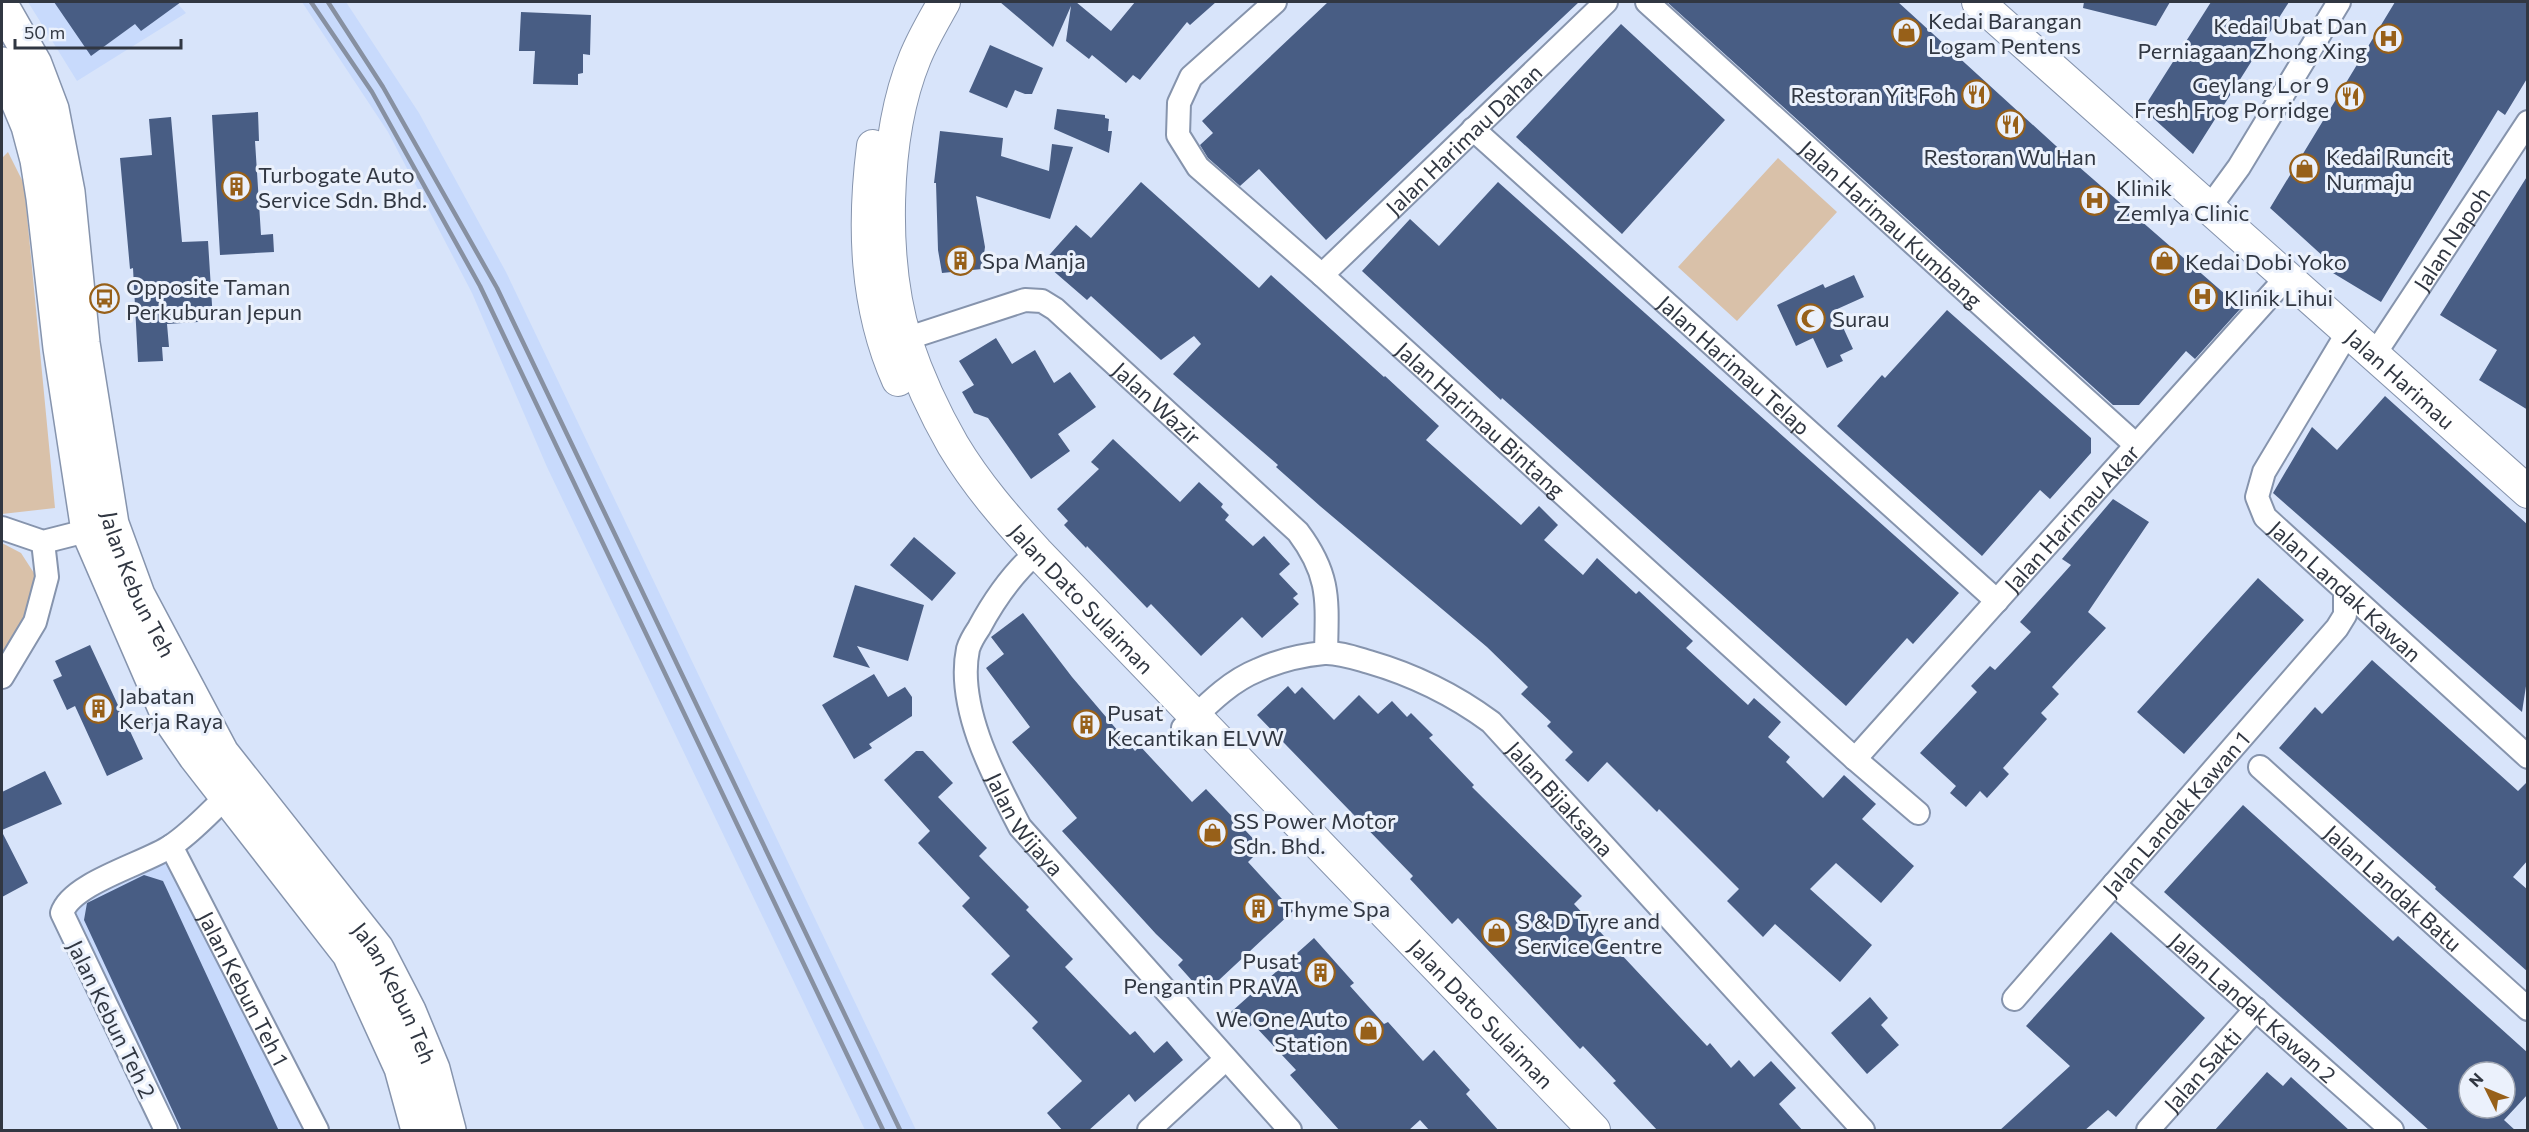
<svg xmlns="http://www.w3.org/2000/svg" width="2529" height="1132" font-family="Commissioner,sans-serif">
<rect width="100%" height="100%" fill="#d8e4fa"/>
<path fill="#c8dafc" d="M28 2H176L186 13 77 81Z
M302 2H346L419 113 506 272 916 1130H865L547 467 472 293 388 132Z
M166 858 307 1130H175L71 914 76 906Z"/>
<path fill="#d9c1a9" d="M8 152 24 184 55 508 2 514V158Z
M1778 158 1837 212 1737 321 1678 267Z
M2 543 21 553 43 587 2 662Z"/>
<path fill="#485d84" fill-rule="evenodd" d="M54 2H181L141 31 135 24 91 56Z
M1000 2H1076L1111 31 1135 2H1216L1190 25 1187 22 1140 80 1133 75 1126 83 1092 55 1089 59 1066 41 1071 6 1053 47Z
M1328 2H1579L1326 240 1259 169 1240 186 1208 158 1200 145 1213 133 1202 121Z
M1667 2H1898L2078 166 2241 308 2195 359 2186 351 2139 405H2113Z
M2084 2H2170L2156 26 2083 8Z
M2211 2H2289L2193 154 2143 109Z
M2395 2H2528V77L2505 115 2498 110 2381 302 2333 273 2336 268 2270 208Z
M521 12 591 15 590 55 583 54V73L578 74V85L533 84 535 51H519Z
M1621 24 1725 120 1622 234 1516 137Z
M990 45 1043 68 1032 94H1025L1015 90 1007 108 969 92Z
M1057 109 1105 115V118L1109 119 1108 131H1112L1109 153 1054 129Z
M258 112 259 141H255L261 235 273 234 274 252 220 255 212 115Z
M171 117 182 242 208 241 213 321 167 324 169 347H162L163 361 138 362 133 268 130 269 120 158 152 155 149 119Z
M940 131 1003 138 1001 156 1049 171 1052 144 1073 147 1050 219 976 196 985 247 982 269 942 273 938 250 936 183H934Z
M2528 175V410L2479 380 2497 350 2440 315Z
M1141 182 1259 288 1271 275 1384 377 1385 376 1439 426 1426 440 1521 525 1539 506 1558 525 1544 540 1583 575 1597 558 1636 594 1639 591 1693 641 1686 648 1748 705 1754 698 1781 722 1768 737 1790 757 1786 762 1823 798 1844 775 1876 804 1862 819 1914 866 1881 903 1836 863 1810 889 1872 945 1840 982 1775 924 1763 937 1727 901 1739 889 1659 809 1657 812 1607 762 1588 782 1565 760 1573 752 1547 726 1551 722 1521 694 1528 687 1487 647 1320 506 1276 467 1278 465 1173 374 1201 344 1194 336 1161 360 1091 296 1087 300 1043 262 1076 225 1091 238Z
M1498 182 1959 593 1913 644 1907 638 1846 706 1529 422 1502 398 1501 400 1362 271 1410 219 1439 246Z
M1854 275 1864 297 1835 310 1853 349 1840 355 1843 361 1827 368 1813 338 1796 346 1777 305 1823 284 1825 288Z
M1947 310 2091 438V453L2050 499 2040 490 1982 556 1837 426 1882 375 1885 378Z
M996 338 1012 364 1035 350 1054 383 1070 372 1096 407 1058 434 1070 451 1031 479 988 418 974 413 962 392 974 385 959 361Z
M2385 396 2528 525V673L2522 712 2273 493 2312 427 2337 450Z
M1113 439 1180 502 1199 482 1223 504 1221 507 1229 515 1225 520 1253 546 1264 536 1290 564 1279 574 1298 594 1293 598 1299 604 1262 638 1242 617 1201 656 1151 604 1147 608 1087 546 1086 548 1064 525 1068 521 1057 509 1099 469 1091 462Z
M2113 499 2149 522 2088 612 2106 628 2052 687 2059 694 2041 713 2047 719 2003 768 2009 774 1987 798 1980 791 1966 807 1950 793 1956 786 1920 753 1977 692 1971 686 1990 666 1995 670 2031 632 2020 622 2071 565 2062 559Z
M914 537 956 573 932 601 890 565Z
M2258 578 2304 620 2184 754 2137 712Z
M855 585 924 605 908 661 857 646 870 668 833 657Z
M1023 613 1072 677 1135 751 1140 746 1192 802 1206 789 1262 848 1248 862 1293 911 1204 994 1178 965 1183 960 1156 934 1062 831 1077 818 1012 742 1030 727 986 668 1004 654 991 637Z
M90 645 143 759 107 776 75 706 67 710 53 680 62 676 55 661Z
M2372 660 2518 791 2528 781V860L2513 877 2528 890V972L2435 889 2436 887 2279 748 2315 707 2322 714Z
M874 674 888 697 905 687 912 697V716L869 744 872 748 854 759 822 705Z
M1288 686 1295 694 1302 687 1334 720 1359 695 1378 714 1392 701 1407 717 1411 713 1433 735 1429 738 1474 785 1472 787 1582 896 1574 904 1707 1046 1710 1043 1731 1068 1739 1060 1754 1077 1771 1061 1796 1088 1779 1104 1803 1131H1658L1613 1083 1616 1081 1583 1046 1580 1049 1458 918 1452 924 1410 879 1413 876 1257 715Z
M916 751H923L953 783 938 797 987 848 979 856 1029 907 1026 910 1073 959 1065 967 1130 1035 1135 1031 1154 1053 1167 1041 1183 1060 1135 1102 1129 1094 1088 1131H1063L1047 1113 1082 1081 1032 1028 1038 1022 991 974 1010 956 962 906 970 898 918 843 930 831 884 780Z
M45 771 62 804 2 830V792Z
M2243 805 2393 941 2398 936 2528 1053V1094L2504 1120 2516 1131H2430L2164 892ZM2469 1072H2505V1108H2469Z
M2 832 28 883 2 897Z
M144 875 163 881 279 1131H182L84 920 87 903Z
M2111 932 2205 1018 2116 1117 2108 1110 2084 1131H1999L2070 1066 2026 1026Z
M1314 938 1354 983 1350 986 1384 1024 1388 1022 1423 1061 1434 1050 1470 1090 1466 1094 1499 1131H1430L1420 1120 1408 1131H1340L1290 1075 1296 1070 1253 1024 1247 1029 1231 1012Z
M1870 997 1888 1018 1881 1025 1899 1045 1867 1074 1831 1033Z
M2267 1072 2283 1086 2291 1077 2350 1131H2214Z"/>
<g fill="none" stroke-linecap="round" stroke-linejoin="round">
<defs>
<g id="street">
<path id="s1" d="M1275 2 1191 77 1179 103 1178 135 1198 167 1322 275 1855 759 1918 813"/>
<path id="s2" d="M1647 2 2136 445"/>
<path id="s3" d="M1473 129 1997 601"/>
<path d="M2209 208 2239 167 2339 2"/>
<path id="s4" d="M1322 275 1606 2"/>
<path id="s5" d="M2348 332 2264 472 2257 497 2265 517 2528 757"/>
<path id="s6" d="M893 343 1025 300 1042 301 1055 309 1298 532C1331 576 1327 601 1326 653"/>
<path id="s7" d="M2374 355 2528 122"/>
<path d="M2 528 43 542 102 527"/>
<path id="s8" d="M1037 552C1013 573 994 600 979 628 975 634 970 642 968 649 956 707 994 777 1020 827L1290 1130"/>
<path d="M2 677 35 622 47 577 43 542"/>
<path id="s9" d="M1183 728C1205 707 1228 682 1258 670 1278 661 1303 655 1324 653 1338 652 1355 658 1369 662 1414 675 1453 694 1491 722L1863 1130"/>
<path id="s10" d="M1855 759 2287 277"/>
<path id="s11" d="M2260 767 2528 1009"/>
<path id="s12" d="M171 846 317 1130"/>
<path id="s13" d="M2114 884 2392 1130"/>
<path id="s14" d="M2014 999 2337 628 2345 615V590"/>
<path d="M166 1130 62 913C71 883 146 863 171 846 191 833 209 813 226 797"/>
<path d="M1149 1130 1226 1059"/>
<path id="s15" d="M2148 1130 2256 1009"/>
</g>
<g id="secondary">
<path id="s16" d="M944 2C934 20 923 38 915 58 883 136 881 261 906 341 918 377 934 412 953 445 977 485 1006 518 1037 552L1594 1130"/>
<path id="s17" d="M1978 2 2528 492"/>
<path d="M873 146C863 225 865 306 898 380"/>
</g>
<g id="primary">
<path id="s18" d="M2 6 35 64 52 109 68 192 83 343 112 524 138 595 222 753 377 949 409 1011 433 1069 449 1130"/>
<path d="M2 64 28 126 37 160 43 198 60 348 88 531 169 718 195 756 349 954 401 1068 418 1130"/>
</g>
</defs>
<use href="#street" stroke="#8694ad" stroke-width="26"/>
<use href="#secondary" stroke="#8694ad" stroke-width="34"/>
<use href="#primary" stroke="#8694ad" stroke-width="36"/>
<use href="#street" stroke="#fff" stroke-width="22"/>
<use href="#secondary" stroke="#fff" stroke-width="32"/>
<use href="#primary" stroke="#fff" stroke-width="33"/>
<path stroke="#8790a1" stroke-width="4.5" d="M311 2 372 92 480 286 883 1130
M328 2 383 87 497 288 900 1130"/>
</g>
<defs>
<symbol id="shop-ring" viewBox="-11 -11 22 22"><circle r="9.5" fill="#ebf1fc" stroke="#976019" stroke-width="1.5"/><path d="M-5-2.5h2.3a2.7 3.5 0 0 1 5.4 0H5L5.5 6h-11ZM-1.5-2.5h3a1.5 2.3 0 0 0-3 0Z" fill="#976019"/></symbol>
<symbol id="hospital-ring" viewBox="-11 -11 22 22"><circle r="9.5" fill="#ebf1fc" stroke="#976019" stroke-width="1.5"/><path d="M-5-5h3v3.5h4V-5h3V5h-3V1.5h-4V5h-3Z" fill="#976019"/></symbol>
<symbol id="restaurant-ring" viewBox="-11 -11 22 22"><circle r="9.5" fill="#ebf1fc" stroke="#976019" stroke-width="1.5"/><path d="M-5-6h1v4h1v-4h1v4h1v-4h1v5L-1.5 .5V6h-2V.5L-5-1ZM5-6V6H3V1.5H1.5Q1.5-4 5-6Z" fill="#976019"/></symbol>
<symbol id="building-ring" viewBox="-11 -11 22 22"><circle r="9.5" fill="#ebf1fc" stroke="#976019" stroke-width="1.5"/><path d="M-4-6H4V6H1V3H-1V6H-4ZM-2.5-4.3h1.7v1.8h-1.7ZM.8-4.3h1.7v1.8H.8ZM-2.5-1h1.7V.8h-1.7ZM.8-1h1.7V.8H.8Z" fill="#976019"/></symbol>
<symbol id="bus-ring" viewBox="-11 -11 22 22"><circle r="9.5" fill="#ebf1fc" stroke="#976019" stroke-width="1.5"/><path d="M-5-6H5V4H4V6H2V4H-2V6H-4V4H-5ZM-3.5-4V0h7V-4ZM-3.5 1.2v1.5H-2V1.2ZM2 1.2v1.5H3.5V1.2Z" fill="#976019"/></symbol>
<symbol id="mosque-ring" viewBox="-11 -11 22 22"><circle r="9.5" fill="#ebf1fc" stroke="#976019" stroke-width="1.5"/><path d="M3.5-4.9A6 6 0 1 0 3.5 4.9A5 5 0 1 1 3.5-4.9Z" fill="#976019"/></symbol>
</defs>
<g fill-rule="evenodd">
<use href="#shop-ring" x="1890" y="16" width="33" height="33"/>
<use href="#hospital-ring" x="2372" y="22" width="33" height="33"/>
<use href="#restaurant-ring" x="1960" y="78" width="33" height="33"/>
<use href="#restaurant-ring" x="2334" y="80" width="33" height="33"/>
<use href="#restaurant-ring" x="1994" y="108" width="33" height="33"/>
<use href="#shop-ring" x="2288" y="152" width="33" height="33"/>
<use href="#building-ring" x="220" y="170" width="33" height="33"/>
<use href="#hospital-ring" x="2078" y="184" width="33" height="33"/>
<use href="#building-ring" x="944" y="244" width="33" height="33"/>
<use href="#shop-ring" x="2148" y="244" width="33" height="33"/>
<use href="#hospital-ring" x="2186" y="280" width="33" height="33"/>
<use href="#bus-ring" x="88" y="282" width="33" height="33"/>
<use href="#mosque-ring" x="1794" y="302" width="33" height="33"/>
<use href="#building-ring" x="82" y="692" width="33" height="33"/>
<use href="#building-ring" x="1070" y="708" width="33" height="33"/>
<use href="#shop-ring" x="1196" y="816" width="33" height="33"/>
<use href="#building-ring" x="1242" y="892" width="33" height="33"/>
<use href="#shop-ring" x="1480" y="916" width="33" height="33"/>
<use href="#building-ring" x="1304" y="956" width="33" height="33"/>
<use href="#shop-ring" x="1352" y="1014" width="33" height="33"/>
</g>
<g text-anchor="middle" dominant-baseline="central" stroke-width="6" stroke-linejoin="round" paint-order="stroke">
<g font-size="22" fill="#313742" stroke="#ebf1fc" text-anchor="start">
<text x="1928" y="20">Kedai Barangan<tspan x="1928" dy="25">Logam Pentens</tspan></text>
<text x="2367" y="25" text-anchor="end">Kedai Ubat Dan<tspan x="2367" dy="25">Perniagaan Zhong Xing</tspan></text>
<text x="2329" y="84" text-anchor="end">Geylang Lor 9<tspan x="2329" dy="25">Fresh Frog Porridge</tspan></text>
<text x="1956" y="94" text-anchor="end">Restoran Yit Foh</text>
<text x="2010" y="156" text-anchor="middle">Restoran Wu Han</text>
<text x="2326" y="156">Kedai Runcit<tspan x="2326" dy="25">Nurmaju</tspan></text>
<text x="258" y="174">Turbogate Auto<tspan x="258" dy="25">Service Sdn. Bhd.</tspan></text>
<text x="2116" y="187">Klinik<tspan x="2116" dy="25">Zemlya Clinic</tspan></text>
<text x="982" y="260">Spa Manja</text>
<text x="2185" y="261">Kedai Dobi Yoko</text>
<text x="126" y="286">Opposite Taman<tspan x="126" dy="25">Perkuburan Jepun</tspan></text>
<text x="2224" y="297">Klinik Lihui</text>
<text x="1832" y="318">Surau</text>
<text x="119" y="695">Jabatan<tspan x="119" dy="25">Kerja Raya</tspan></text>
<text x="1107" y="712">Pusat<tspan x="1107" dy="25">Kecantikan ELVW</tspan></text>
<text x="1233" y="820">SS Power Motor<tspan x="1233" dy="25">Sdn. Bhd.</tspan></text>
<text x="1280" y="908">Thyme Spa</text>
<text x="1517" y="920">S &amp; D Tyre and<tspan x="1517" dy="25">Service Centre</tspan></text>
<text x="1299" y="960" text-anchor="end">Pusat<tspan x="1299" dy="25">Pengantin PRAVA</tspan></text>
<text x="1348" y="1018" text-anchor="end">We One Auto<tspan x="1348" dy="25">Station</tspan></text>
</g>
<g font-size="22" fill="#313742" stroke="#ebf1fc">
<text stroke="none"><textPath href="#s4" startOffset="196">Jalan Harimau Dahan</textPath></text>
<text stroke="none"><textPath href="#s2" startOffset="330">Jalan Harimau Kumbang</textPath></text>
<text stroke="none"><textPath href="#s7" startOffset="140">Jalan Napoh</textPath></text>
<text stroke="none"><textPath href="#s3" startOffset="352">Jalan Harimau Telap</textPath></text>
<text stroke="none"><textPath href="#s17" startOffset="566">Jalan Harimau</textPath></text>
<text stroke="none"><textPath href="#s6" startOffset="310">Jalan Wazir</textPath></text>
<text stroke="none"><textPath href="#s1" startOffset="590">Jalan Harimau Bintang</textPath></text>
<text stroke="none"><textPath href="#s10" startOffset="324">Jalan Harimau Akar</textPath></text>
<text stroke="none"><textPath href="#s18" startOffset="600">Jalan Kebun Teh</textPath></text>
<text stroke="none"><textPath href="#s5" startOffset="320">Jalan Landak Kawan</textPath></text>
<text stroke="none"><textPath href="#s16" startOffset="666">Jalan Dato Sulaiman</textPath></text>
<text stroke="none"><textPath href="#s9" startOffset="450">Jalan Bijaksana</textPath></text>
<text stroke="none"><textPath href="#s14" startOffset="246">Jalan Landak Kawan 1</textPath></text>
<text stroke="none"><textPath href="#s8" startOffset="309">Jalan Wijaya</textPath></text>
<text stroke="none"><textPath href="#s11" startOffset="180">Jalan Landak Batu</textPath></text>
<text stroke="none"><textPath href="#s12" startOffset="160">Jalan Kebun Teh 1</textPath></text>
<text stroke="none"><textPath href="#s18" startOffset="1086">Jalan Kebun Teh</textPath></text>
<text stroke="none"><textPath href="#s13" startOffset="186">Jalan Landak Kawan 2</textPath></text>
<text stroke="none"><textPath href="#s16" startOffset="1242">Jalan Dato Sulaiman</textPath></text>
<text transform="translate(112 1019) rotate(64)">Jalan Kebun Teh 2</text>
<text stroke="none"><textPath href="#s15" startOffset="81">Jalan Sakti</textPath></text>
</g>
</g>
<rect width="2529" height="1132" fill="none" stroke="#313742" stroke-width="6"/>
<g transform="translate(2487 1090) rotate(313)"><circle r="28" fill="#ebf1fc" stroke="#a1a7b2" stroke-width="1.5"/>
<path d="M0-4.5L10 22L0 15L-10 22Z" fill="#976019"/>
<text y="-9" font-size="16" font-weight="bold" text-anchor="middle" fill="#313742">N</text>
</g>
<path d="M15 39v9h166v-9" fill="none" stroke="#313742" stroke-width="3"/>
<text x="24" y="39" font-size="18" fill="#313742" stroke="#ebf1fc" stroke-width="4.5" paint-order="stroke">50 m</text>
</svg>
